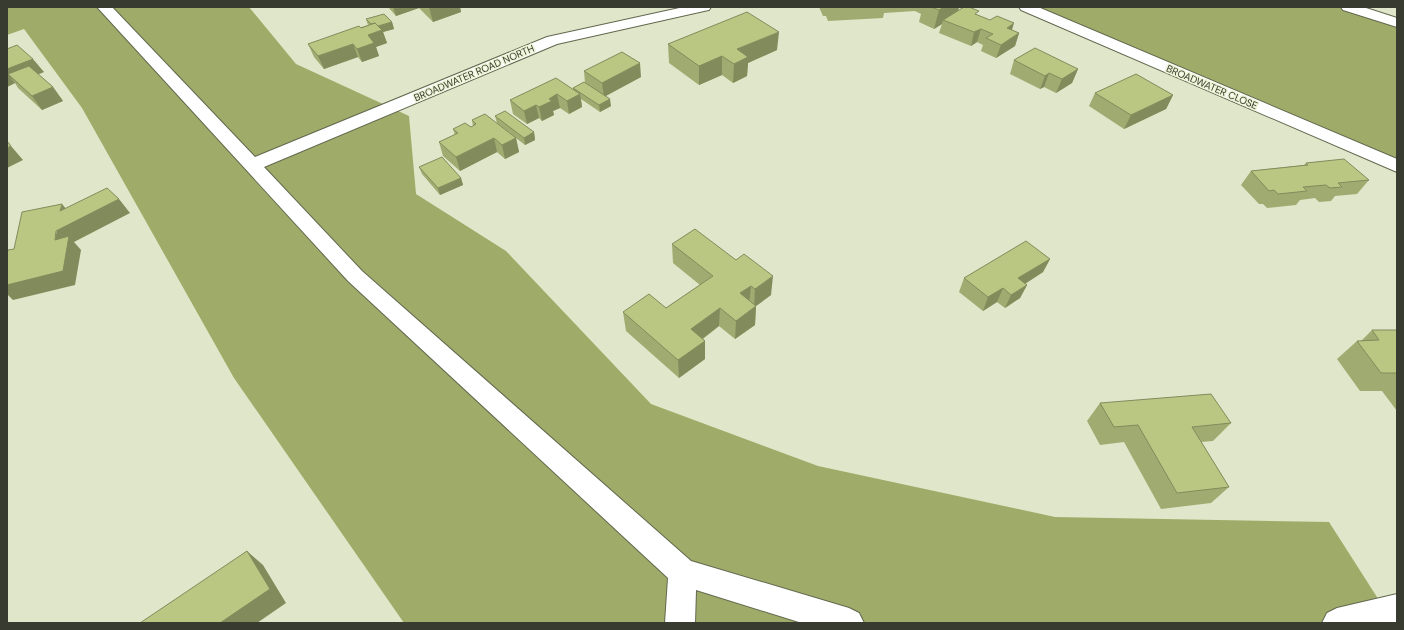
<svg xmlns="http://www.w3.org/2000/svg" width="1404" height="630" font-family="'DM Sans',sans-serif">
<rect width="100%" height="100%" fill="#e0e6c9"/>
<path fill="#9fab69" d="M7 7H249L296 64 409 116 416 194 506 251 651 404 818 466 1055 517 1329 522 1391 619 1397 623H404L234 378 82 108 24 29 7 35Z
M1027 7H1348L1397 23V165Z"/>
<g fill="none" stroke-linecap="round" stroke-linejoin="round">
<defs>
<path id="minor" d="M97 7H112L255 157 547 37 684 7H711L709 10 704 11 557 44 264 167 362 271 691 561 849 608 859 613 864 623H802L696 590 695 623H665L668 578 348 281Z
M1019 7H1038L1397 159V172L1021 10Z
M1341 7H1363L1397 18V27L1343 10Z
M1397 594V623H1322L1327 613 1337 608Z"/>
</defs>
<use href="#minor" stroke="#62684e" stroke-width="2"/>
<use href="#minor" fill="#fff" fill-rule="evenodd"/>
</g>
<path fill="#a0ab71" d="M388 7H460L461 12 433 22 419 8 396 16Z
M819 7H959L958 11 978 15 1019 33 1015 46 996 58 981 51 983 45 977 42 971 46 939 33 942 24 934 29 919 22 921 14 915 11 884 13 883 18 828 21 826 16H823Z
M366 19 392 22 394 29 383 32 387 43 376 47 379 56 362 62 358 57 324 69 314 57 308 44 368 25Z
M668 44 777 50 748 63 747 76 733 83 722 75 699 85 669 63Z
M7 49 44 72 38 74 53 87 63 101 42 110 18 88 15 83 7 87Z
M1014 60 1078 69 1072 83 1056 93 1044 87 1040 89 1010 74Z
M584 71 641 77 605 96 611 106 600 112 581 99 582 107 569 114 560 108 553 111 554 115 542 121 539 118 527 124 513 114 510 100 573 89V88L585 83Z
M1095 93 1173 95 1166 109 1124 129 1089 106Z
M495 116 534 132 535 140 525 145 497 123Z
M472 120 516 138 519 152 505 159 497 152 460 171 443 156 439 142 455 135 453 129 471 127 473 126Z
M1306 163 1369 180 1357 194 1335 196 1331 201 1319 202 1315 198 1300 200 1296 205 1267 208 1263 204H1259L1241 185 1251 171 1304 165Z
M419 167 461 178 463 185 440 195 422 174Z
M672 244 771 295 756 306 755 325 735 339 719 326 703 339 705 341V359L679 378 626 331 623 312 666 308 700 285 673 263Z
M1050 259 1043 272 1025 284 1027 285 1020 298 1005 308 997 302 983 311 959 292 964 278Z
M1372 330H1397V411L1382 391H1360L1337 359 1357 341H1361Z
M1100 403 1231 423 1213 441 1201 442 1229 487 1211 503 1161 509 1124 442 1100 445 1087 421Z"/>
<path fill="#828b5c" d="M393 7H418L419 8 396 16Z
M429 7H460L461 12 433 22Z
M944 7H959L957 15 943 20 942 24 934 29 939 10Z
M392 22 394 29 383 32 387 43 376 47 379 56 362 62 357 49 374 28Z
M1014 23 1010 37 1007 28Z
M981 29 977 42 971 46 974 32Z
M779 32 777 50 748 63 747 76 733 83 734 64 737 49Z
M1019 33 1015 46 996 58 1001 45Z
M353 44 358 57 324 69 318 56Z
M722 56V75L699 85V66Z
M33 59 44 72 17 83 8 74 15 83 7 87V69Z
M640 63 641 77 604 97 602 83Z
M1078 69 1072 83 1056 93 1062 79Z
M1049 73 1044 87 1040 89 1045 76Z
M53 87 63 101 42 110 32 96Z
M557 94 560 108 553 111 554 115 542 121 539 107 549 99Z
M580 94 582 107 569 114 567 101Z
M1173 95 1166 109 1124 129 1131 115Z
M610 99 611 106 600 112 599 105Z
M536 105 539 118 527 124 524 111Z
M534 132 535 140 525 145 524 138Z
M494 138 497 152 460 171 456 157Z
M516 138 519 152 505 159 502 145Z
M11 146 23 160 7 168V148Z
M461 178 463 185 440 195 438 188Z
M119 199 130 213 74 242 81 250 75 285 13 300 7 294V285L55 240 62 204 73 217Z
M1050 259 1043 272 1012 292 1018 278Z
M773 276 771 295 756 306 755 325 735 339 736 321 754 308 755 289Z
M1027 285 1020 298 1005 308 1011 295Z
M751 286 749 305 740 293Z
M1003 288 997 302 983 311 988 297Z
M720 308 719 326 691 347V329Z
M705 341V359L679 378 678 360Z
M247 551 263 565 286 603 257 623H220Z"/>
<path fill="#bac783" stroke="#828b5c" d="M931 7H944L939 10Z
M964 7H969L979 11 975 14 990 20 997 16 1014 23 1007 28 1019 33 1001 45 986 38 993 34 981 29 974 32 943 20Z
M747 12 779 32 737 49 748 57 734 64 722 56 699 66 668 44Z
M384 14 392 22 378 26 375 23 371 24 366 19Z
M375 23 382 30 368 35 374 43 357 49 353 44 318 56 308 44 359 26 361 28Z
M17 45 33 59 7 69V49Z
M1035 48 1078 69 1062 79 1049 73 1045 76 1014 60Z
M622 52 640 63 602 83 584 71Z
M29 66 53 87 32 96 8 74Z
M1136 74 1173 95 1131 115 1095 93Z
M556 78 580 94 567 101 557 94 549 99 552 101 539 107 536 105 524 111 510 100Z
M584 82 610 99 599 105 573 88Z
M505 111 534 132 524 138 495 116Z
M485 114 516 138 502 145 494 138 456 157 439 142 458 133 453 129 465 123 471 127 476 124 472 120Z
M7 141 11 146 7 148Z
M442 157 461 178 438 188 419 167Z
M1344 159 1369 180 1338 183 1342 187 1330 188 1326 185 1303 187 1307 191 1278 194 1274 190 1269 191 1251 171 1308 165 1306 163Z
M107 188 119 199 56 231 55 240 69 236 63 271 7 285V254L8 250 14 249 22 212 62 204 60 211Z
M695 229 736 260 744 254 773 276 755 289 751 286 740 293 756 306 736 321 720 308 691 329 705 341 678 360 623 312 649 294 666 308 713 276 672 244Z
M1026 241 1050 259 1018 278 1027 285 1011 295 1003 288 988 297 964 278Z
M1372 330H1397V373H1381L1357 341 1379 340Z
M1211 394 1231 423 1192 427 1229 487 1177 493 1138 425 1114 427 1100 403Z
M247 551 270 589 220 623H140Z"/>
<g text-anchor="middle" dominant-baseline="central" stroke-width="3" stroke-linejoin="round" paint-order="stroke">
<g font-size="10" fill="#383b2f" stroke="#edf4d6">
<text transform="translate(474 73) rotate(-23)">BROADWATER ROAD NORTH</text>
<text transform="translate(1212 87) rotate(23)">BROADWATER CLOSE</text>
</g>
</g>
<rect width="1404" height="630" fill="none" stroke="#383b2f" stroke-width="16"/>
</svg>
